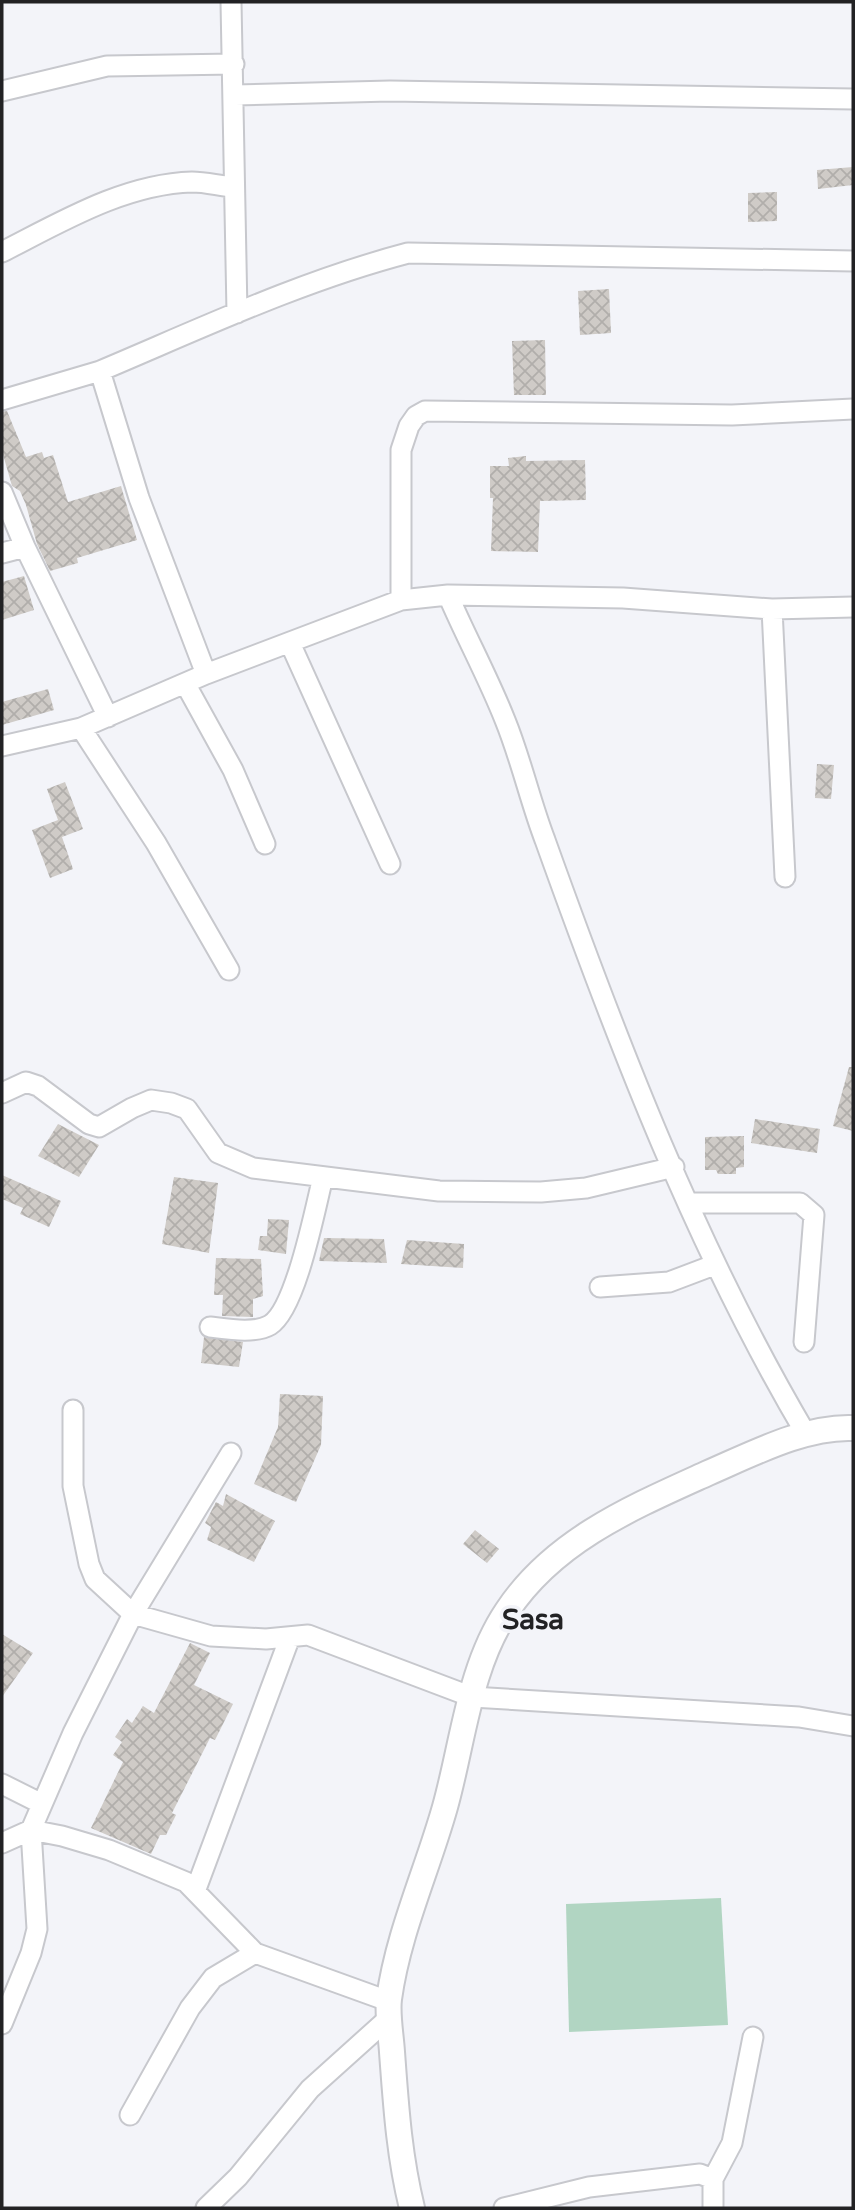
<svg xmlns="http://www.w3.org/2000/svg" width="855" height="2210" font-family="'Varela Round',sans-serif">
<defs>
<pattern id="building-cross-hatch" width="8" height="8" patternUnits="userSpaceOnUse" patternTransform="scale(1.75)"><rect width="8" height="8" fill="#cfcbc7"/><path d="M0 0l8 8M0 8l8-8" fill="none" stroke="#b1aeab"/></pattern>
</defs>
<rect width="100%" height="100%" fill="#f3f4f9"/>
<path fill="#b1d5c2" d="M721 1898 728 2025 569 2032 566 1904Z"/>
<path fill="url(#building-cross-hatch)" d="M853 167V185L818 189 817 170Z
M777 192V221L748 222V193Z
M609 289 611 333 580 335 578 291Z
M545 340 546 395H514L512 341Z
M7 411 26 457 42 452 44 458 53 455 68 502 121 486 137 540 77 558 78 563 50 571 37 544 26 505 20 491 12 486 2 451V412Z
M526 456V461L585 460 586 500 540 501 538 552 491 551 493 498H490V466H509L508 458Z
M24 576 34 610 2 620V582Z
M48 689 54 710 2 725V702Z
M817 764 834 765 831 799 815 798Z
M65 782 83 829 62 837 73 869 50 878 32 830 58 820 47 789Z
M849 1067H853V1131L833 1126Z
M755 1119 820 1129 817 1153 751 1143Z
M58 1124 99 1145 79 1177 38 1156Z
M744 1136V1167L736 1168V1174H718L716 1170H705V1137Z
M2 1175 61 1201 49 1227 20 1214 23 1208 2 1199Z
M174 1177 218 1183 209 1253 162 1244Z
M268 1219 289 1220 286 1254 258 1250 260 1236H267Z
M324 1238 384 1239 387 1263 319 1261Z
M407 1240 464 1244 463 1268 401 1264Z
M216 1258 261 1259 263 1296 253 1299V1317L222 1316 223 1295H214Z
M204 1337 243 1342 239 1367 201 1363Z
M280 1394 323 1396 321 1445 296 1502 254 1484 278 1427Z
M226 1494 275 1521 254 1562 207 1540 211 1527 205 1523 216 1502 223 1506Z
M475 1530 499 1549 487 1563 463 1544Z
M2 1634 33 1653 2 1697Z
M190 1643 210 1653 194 1685 233 1704 215 1740 210 1738 172 1813 176 1815 166 1835H160L151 1854 91 1828 123 1762 113 1755 122 1742 115 1737 127 1719 132 1723 143 1706 154 1713Z"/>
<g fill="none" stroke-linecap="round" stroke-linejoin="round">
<defs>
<path id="minor" d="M231 2 237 313
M2 91 107 66 234 64
M235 95 390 91 853 99
M2 252C61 222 124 184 192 182 206 182 220 186 234 187
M100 371C202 328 301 281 408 253L853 261
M2 400 100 371 139 498 206 674
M2 492 25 547 108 717
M2 553 25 547
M448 595C466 637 488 677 505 720 521 759 530 801 545 840 618 1044 696 1248 806 1434
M401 600V450L409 426 416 416 425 411 732 415 853 409
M772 609 785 877
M290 643 390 864
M186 685 233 770 265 844
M81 728 156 843 229 970
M2 746 81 728 206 674 401 600 448 595 623 598 772 609 853 607
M2 1093 26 1082 38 1086 89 1124 99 1127 132 1108 151 1100 171 1103 187 1109 218 1153 253 1168 439 1191 541 1192 586 1188 674 1167
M690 1203H800L814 1215 804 1342
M600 1287 669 1282 714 1265
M210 1327C227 1329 255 1334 270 1325 296 1309 315 1209 323 1177
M231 1453 133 1614 211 1636 266 1639 308 1635 472 1697 799 1717 853 1726
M2 1784 42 1804
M2 1843 31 1830 62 1836 109 1850 186 1882 255 1953 388 2001
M196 1889 290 1637
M2 2024 31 1953 37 1929 31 1830 73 1733 133 1614 95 1579 89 1564 73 1486V1410
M130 2115 190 2008 213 1978 255 1953
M713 2179 732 2143 753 2037
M206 2208 238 2177 310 2089 390 2017
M504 2208 589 2187 700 2174 713 2179V2208"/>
<path id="tertiary" d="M412 2208C399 2155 396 2106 392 2052 391 2035 387 2015 389 1999 398 1933 427 1871 445 1807 463 1743 469 1667 507 1611 554 1540 633 1507 708 1473 752 1454 805 1426 853 1428"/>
</defs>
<use href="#minor" stroke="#c7c8cd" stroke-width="23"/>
<use href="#tertiary" stroke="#c7c8cd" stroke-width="28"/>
<use href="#minor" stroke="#fff" stroke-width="19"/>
<use href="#tertiary" stroke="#fff" stroke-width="24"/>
</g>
<g text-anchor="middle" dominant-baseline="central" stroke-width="7" stroke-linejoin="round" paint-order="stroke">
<g font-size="28" font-weight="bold" fill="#222224" stroke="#f3f4f9">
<text x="533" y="1620">Sasa</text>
</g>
</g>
<rect width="855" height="2210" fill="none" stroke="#222224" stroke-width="7"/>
</svg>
